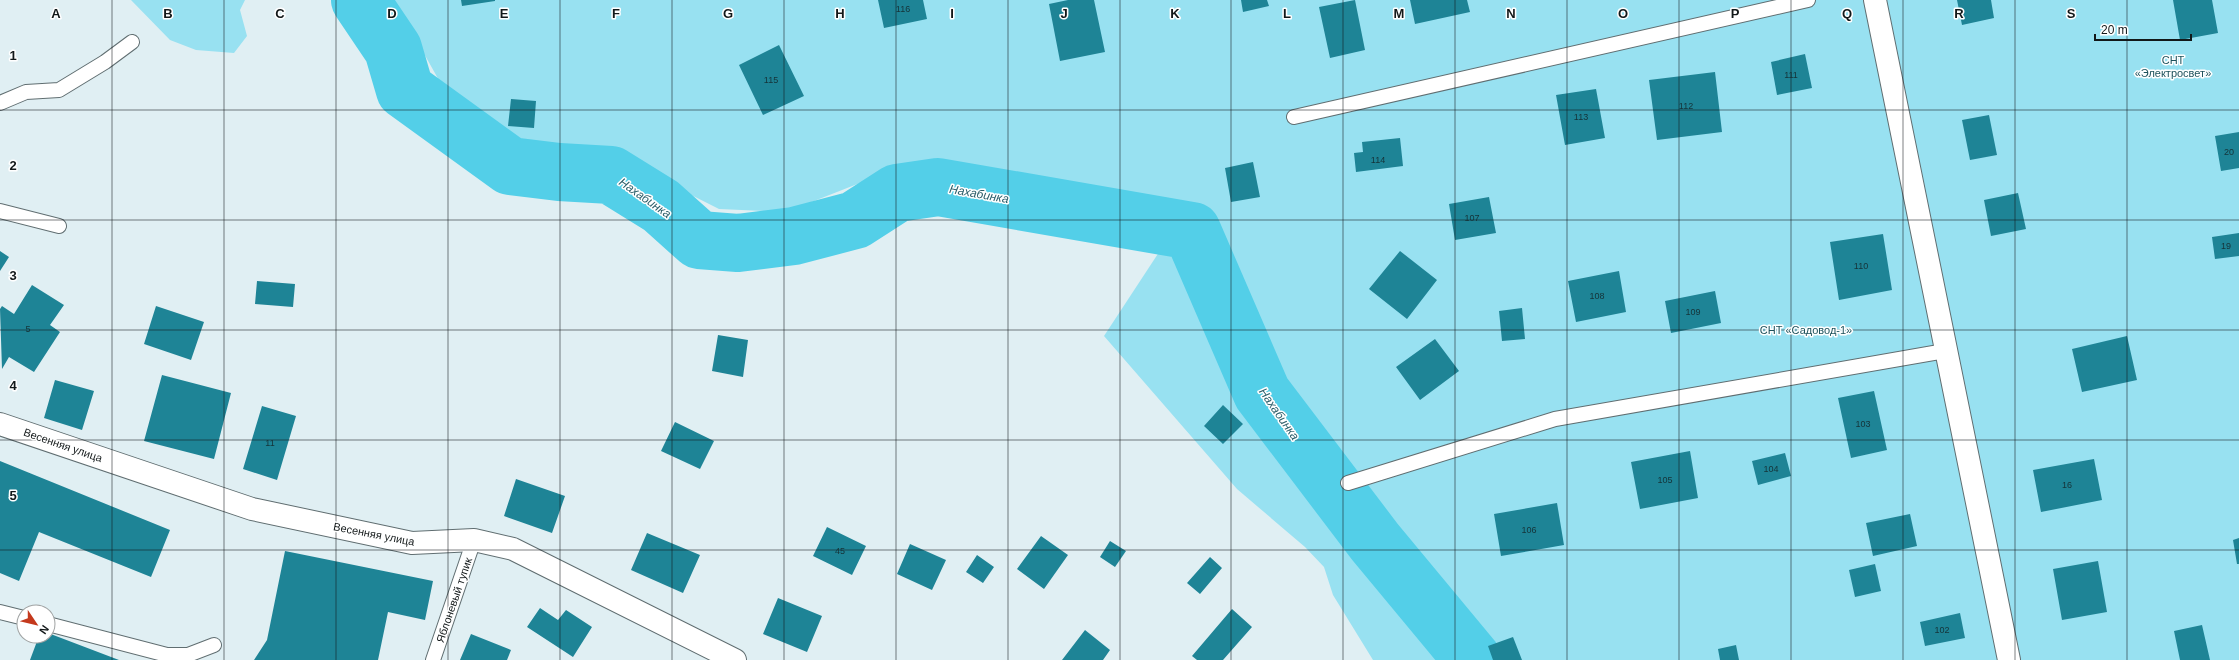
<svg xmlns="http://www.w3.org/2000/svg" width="2239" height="660" font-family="Helvetica,sans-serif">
<rect width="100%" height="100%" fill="#e0eff3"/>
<path fill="#98e1f1" d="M131 0H245L240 10 247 36 234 53 196 50 170 40Z
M394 0H2239V660H1476L1336 480 1303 487 1309 488 1451 660H1373L1333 595 1324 567 1305 547 1237 489 1104 336 1188 208 1124 193 957 171 865 181 786 212 719 209 626 162 478 150Z"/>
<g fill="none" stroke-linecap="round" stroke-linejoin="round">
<path stroke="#53cfe8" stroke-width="58" d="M360 0 393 49 405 90 510 166 559 172 611 175 661 206 699 240 738 243 794 236 855 220 897 193 938 187 1192 231 1262 393 1375 542 1473 660"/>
</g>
<path fill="#1e8496" d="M461 0H495V1L462 6Z
M878 0H923L927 19 884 28Z
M1068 0H1094L1105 52 1060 61 1049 4Z
M1241 0H1267L1269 6 1243 12Z
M1355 0 1365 50 1330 58 1319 7Z
M1410 0H1467L1470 12 1415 24Z
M1957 0H1991L1994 18 1962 25Z
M2173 0H2212L2218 33 2180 40Z
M779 45 804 96 763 115 739 65Z
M1805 54 1812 88 1777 95 1771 62Z
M1715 72 1722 132 1657 140 1649 80Z
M1596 89 1605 138 1565 145 1556 95Z
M511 99 536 101 534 128 508 126Z
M1989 115 1997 155 1970 160 1962 120Z
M2239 132V168L2221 171 2215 136Z
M1400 138 1403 166 1356 172 1354 153 1363 152 1362 142Z
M1253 162 1260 197 1231 202 1225 168Z
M2018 193 2026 229 1991 236 1984 200Z
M1489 197 1496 233 1455 240 1449 204Z
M2239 233V256L2215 259 2212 237Z
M1883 234 1892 290 1839 300 1830 242Z
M0 251 9 257 0 271Z
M1400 251 1437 280 1407 319 1369 289Z
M1619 271 1626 312 1576 322 1568 281Z
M257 281 295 284 293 307 255 304Z
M32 285 64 305 50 325 60 332 34 372 9 357 2 369 0 309 2 306 14 314Z
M1715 291 1721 323 1671 333 1665 301Z
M156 306 204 322 191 360 144 344Z
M1522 308 1525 339 1502 341 1499 311Z
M718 335 748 340 743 377 712 371Z
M2127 336 2137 380 2082 392 2072 349Z
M1435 339 1459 371 1420 400 1396 367Z
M162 375 231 393 214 459 144 441Z
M55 380 94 391 82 430 44 418Z
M1874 391 1887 450 1851 458 1838 398Z
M1223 405 1243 424 1223 444 1204 426Z
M262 406 296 416 277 480 243 469Z
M675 422 714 441 700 469 661 451Z
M1690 451 1698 498 1640 509 1631 462Z
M1785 453 1791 476 1758 485 1752 461Z
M2094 459 2102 500 2041 512 2033 470Z
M0 461 170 530 151 577 39 532 19 581 0 573Z
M516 479 565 496 552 533 504 516Z
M1557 503 1564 545 1501 556 1494 514Z
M1910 514 1917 546 1873 556 1866 523Z
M827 527 866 546 852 575 813 556Z
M647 533 700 555 683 593 631 570Z
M1041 536 1068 555 1044 589 1017 569Z
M2239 538V564H2237L2233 540Z
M1110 541 1126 551 1115 567 1100 557Z
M910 544 946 560 932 590 897 574Z
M285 551 433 581 425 620 388 612 378 660H254L267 640Z
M977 555 994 567 983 583 966 572Z
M1210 557 1222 568 1200 594 1187 583Z
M2098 561 2107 612 2062 620 2053 569Z
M1875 564 1881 591 1855 597 1849 570Z
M778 598 822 616 807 652 763 634Z
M540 608 558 620 566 610 592 627 573 657 527 627Z
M1232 609 1252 627 1223 660H1197L1192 656Z
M1960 613 1965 638 1925 646 1920 622Z
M2202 625 2210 660H2180L2174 631Z
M1085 630 1110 650 1103 660H1062Z
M48 633 119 660H30L39 636H48Z
M471 634 511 650 507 660H460Z
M1513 637 1522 660H1493L1488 646Z
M1736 645 1739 660H1720L1718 649Z"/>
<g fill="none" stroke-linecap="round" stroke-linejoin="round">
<defs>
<path id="lane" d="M0 103 26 92 59 90 105 62 132 42
M1294 117 1808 0
M0 211 59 226
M1348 483 1555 419 1945 351
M0 612 24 618
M48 624 167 655H188L214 645
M433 660 474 540"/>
<path id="street" d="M1875 0 2009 660
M0 424 252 509 412 543 474 540 513 549 735 660"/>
</defs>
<use href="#lane" stroke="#606e71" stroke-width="16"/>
<use href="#street" stroke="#606e71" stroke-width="24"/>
<use href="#lane" stroke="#fff" stroke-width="14"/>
<use href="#street" stroke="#fff" stroke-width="22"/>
</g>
<path fill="none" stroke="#121819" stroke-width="1" stroke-opacity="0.55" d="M112 0V660M224 0V660M336 0V660M448 0V660M560 0V660M672 0V660M784 0V660M896 0V660M1008 0V660M1120 0V660M1231 0V660M1343 0V660M1455 0V660M1567 0V660M1679 0V660M1791 0V660M1903 0V660M2015 0V660M2127 0V660M0 110H2239M0 220H2239M0 330H2239M0 440H2239M0 550H2239"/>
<g text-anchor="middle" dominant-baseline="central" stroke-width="3" stroke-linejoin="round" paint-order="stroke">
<g font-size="9" fill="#153338">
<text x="903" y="9">116</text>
<text x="1791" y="75">111</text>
<text x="771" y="80">115</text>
<text x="1686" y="106">112</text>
<text x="1581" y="117">113</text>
<text x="2229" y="152">20</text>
<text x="1378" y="160">114</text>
<text x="1472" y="218">107</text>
<text x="2226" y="246">19</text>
<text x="1861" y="266">110</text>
<text x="1597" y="296">108</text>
<text x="1693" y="312">109</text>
<text x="28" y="329">5</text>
<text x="1863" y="424">103</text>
<text x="270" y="443">11</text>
<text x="1771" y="469">104</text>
<text x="1665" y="480">105</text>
<text x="2067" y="485">16</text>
<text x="1529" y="530">106</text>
<text x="840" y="551">45</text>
<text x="1942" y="630">102</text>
</g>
<g font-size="11" fill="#1c515b" stroke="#fff">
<text x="2173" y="60">СНТ<tspan x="2173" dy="13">«Электросвет»</tspan></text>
<text x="1806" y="330">СНТ «Садовод-1»</text>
</g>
<g font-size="11" fill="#121819" stroke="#fff">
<text transform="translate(63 445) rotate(19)">Весенняя улица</text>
<text transform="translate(374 534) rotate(11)">Весенняя улица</text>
<text transform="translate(454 600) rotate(-71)">Яблоневый тупик</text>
</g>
<g font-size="12" font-style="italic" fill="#2c5f6a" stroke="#fff">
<text transform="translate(979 194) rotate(10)">Нахабинка</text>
<text transform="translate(645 198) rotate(35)">Нахабинка</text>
<text transform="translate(1279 414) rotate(55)">Нахабинка</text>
</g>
</g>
<g font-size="13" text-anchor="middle" font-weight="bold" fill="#121819" stroke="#fff" stroke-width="3" stroke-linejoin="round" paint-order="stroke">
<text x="56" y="18">A</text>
<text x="168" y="18">B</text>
<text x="280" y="18">C</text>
<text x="392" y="18">D</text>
<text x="504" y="18">E</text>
<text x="616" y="18">F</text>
<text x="728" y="18">G</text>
<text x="840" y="18">H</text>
<text x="952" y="18">I</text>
<text x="1064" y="18">J</text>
<text x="1175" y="18">K</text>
<text x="1287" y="18">L</text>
<text x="1399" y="18">M</text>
<text x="1511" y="18">N</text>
<text x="1623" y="18">O</text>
<text x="1735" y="18">P</text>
<text x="1847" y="18">Q</text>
<text x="1959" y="18">R</text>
<text x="2071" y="18">S</text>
<text x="13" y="60">1</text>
<text x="13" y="170">2</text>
<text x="13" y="280">3</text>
<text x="13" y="390">4</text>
<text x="13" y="500">5</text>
</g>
<g transform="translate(36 624) rotate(125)"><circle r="19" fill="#ffffff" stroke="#a0a3a3"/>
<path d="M0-3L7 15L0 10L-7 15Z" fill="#c4391d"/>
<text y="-6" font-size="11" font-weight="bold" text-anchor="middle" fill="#121819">N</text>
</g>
<path d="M2095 34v6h96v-6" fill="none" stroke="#121819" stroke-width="2"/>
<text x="2101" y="34" font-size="12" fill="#121819" stroke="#ffffff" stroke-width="3" paint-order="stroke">20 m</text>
</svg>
